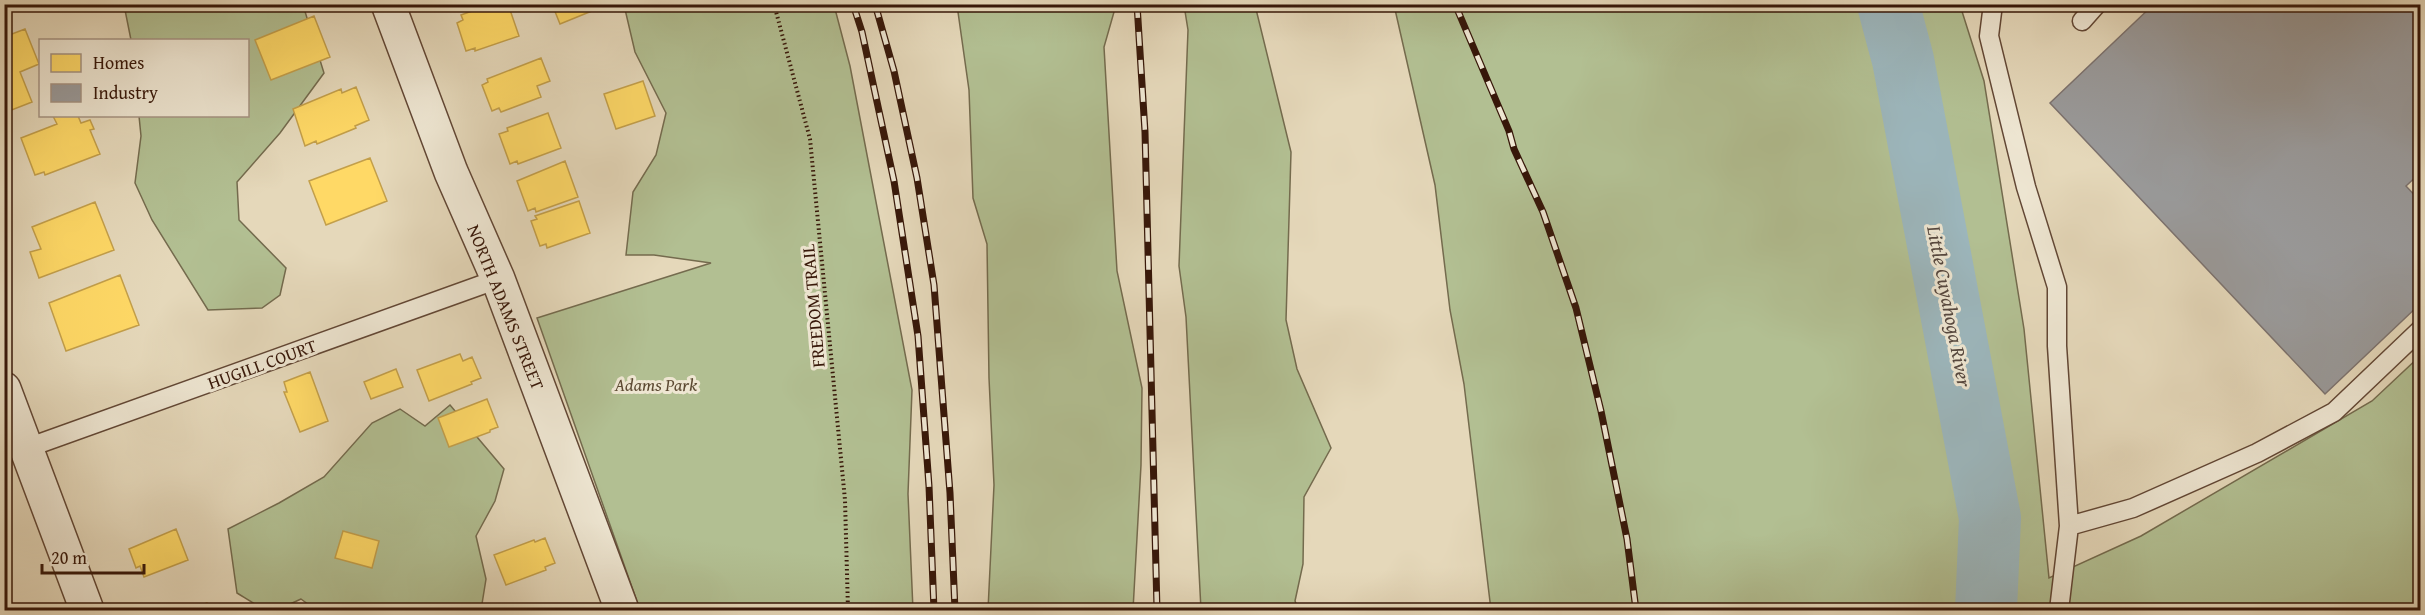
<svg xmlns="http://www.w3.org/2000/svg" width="2425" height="615" font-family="'Gentium Book Plus',serif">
<rect width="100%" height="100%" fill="#e5d8ba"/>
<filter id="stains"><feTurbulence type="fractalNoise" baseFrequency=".00333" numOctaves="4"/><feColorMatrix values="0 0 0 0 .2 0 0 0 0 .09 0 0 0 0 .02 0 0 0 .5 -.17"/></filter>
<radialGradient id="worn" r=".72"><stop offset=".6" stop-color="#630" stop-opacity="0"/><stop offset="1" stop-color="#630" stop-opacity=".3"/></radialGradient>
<path fill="#b2bf92" stroke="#746b4e" stroke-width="1.5" d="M124 5H303L324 73 280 133 237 182 239 220 286 268 280 295 262 308 208 310 152 220 135 183 141 136 139 116H248V40H131Z
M624 5H834L850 66 912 390 908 494 913 610H640L537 318 711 263 654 255H626L633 192 656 155 666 113 635 52Z
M957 5H1116L1104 47 1117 271 1142 388 1141 465 1133 610H988L994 485 989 378 987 244 973 198 969 90Z
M1184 5H1255L1291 152 1286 320 1297 369 1331 448 1304 497 1303 564 1295 601 1299 610H1201L1186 317 1179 266 1188 30Z
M1394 5H1960L1984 81 2024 329 2049 578 2141 536 2372 401 2420 356V610H1491L1464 384 1450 310 1435 185Z
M450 405 504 469 495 501 476 536 486 579 481 610H316L301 599C267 615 268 612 237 593L228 529 279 503 324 477 372 423 400 409 425 426Z"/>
<path fill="#ffd966" stroke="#c39f4a" stroke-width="1.5" d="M491 4H508L519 36 475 51V48L466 51 457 23 463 20 461 15Z
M552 4H603L604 6 560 24Z
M314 16 330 57 271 80 255 40Z
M25 29 39 64 20 72 32 102 4 113V37Z
M541 58 550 81 537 86 541 97 501 112 499 108 492 111 482 85 488 82 487 79Z
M643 81 655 116 616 129 604 94Z
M356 87 369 120 355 126 356 128 317 144 316 141 305 146 293 109 341 89 342 93Z
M548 113 561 148 518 164 517 161 510 164 499 134 508 131 507 128Z
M53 116H78L81 123 90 120 94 129 90 130 100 154 45 175 44 172 35 175 21 138 57 124Z
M370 158 387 201 326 225 309 181Z
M565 161 578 197 536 212 535 208 528 211 517 181Z
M579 201 590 233 547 248 546 244 540 246 531 221 537 219 535 216Z
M95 202 114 250 39 278 30 252 41 249 32 227Z
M120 275 139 325 66 351 49 303Z
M460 354 463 361 472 357 481 378 471 382 472 384 429 401 417 370Z
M396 369 403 387 371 399 364 382Z
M310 372 328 421 300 432 284 392H287L284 382Z
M487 399 498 427 490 430V432L449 447 438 418Z
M176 529 188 560 144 577 140 566 136 568 129 549Z
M343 531 379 541 372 568 335 558Z
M545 538 555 563 545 567 546 570 506 585 494 555 534 540 535 542Z
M207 603 210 610H187Z"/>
<path fill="#999" stroke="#7c726e" stroke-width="1.5" d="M2154 4H2420V173L2406 186 2420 201V304L2325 394 2050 103Z"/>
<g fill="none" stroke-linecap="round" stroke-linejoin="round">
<path stroke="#9cb6bc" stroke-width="62" d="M1888 4 1903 60 1990 518 1986 610"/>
<defs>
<path id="service" d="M1993 4 1989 36 2026 187 2057 287V346L2069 526 2059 610
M2082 21 2097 4
M27 448 498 279
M2069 526 2133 508 2257 453 2334 412 2420 330"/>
<path id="minor" d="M388 4 451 172 498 279 622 610
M4 389 87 610"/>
</defs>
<use href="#service" stroke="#624735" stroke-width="21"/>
<use href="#minor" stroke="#624735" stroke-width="36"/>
<path stroke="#371709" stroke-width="4" stroke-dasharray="1.5 3" stroke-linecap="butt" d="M774 4 810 139 845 500 848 610"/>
<use href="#service" stroke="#eee6d2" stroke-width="18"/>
<use href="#minor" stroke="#eee6d2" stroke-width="33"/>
<defs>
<path id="rail" d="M853 4 862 32 894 181 918 336 929 486 934 610
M875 4 894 71 917 178 934 285 950 493 955 610
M1137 4 1145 132 1157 610
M1455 4 1509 131 1514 149 1543 212 1576 308 1601 411 1627 539 1636 610"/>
</defs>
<use href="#rail" stroke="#371709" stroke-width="7"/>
<use href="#rail" stroke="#eee6d2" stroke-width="4.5" stroke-dasharray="14" stroke-linecap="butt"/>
</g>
<g text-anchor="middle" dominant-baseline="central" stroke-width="6" stroke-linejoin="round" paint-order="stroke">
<g font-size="18" fill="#371709" stroke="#eee6d2">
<text transform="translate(813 306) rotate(-95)">FREEDOM TRAIL</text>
<text transform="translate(506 307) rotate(68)">NORTH ADAMS STREET</text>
<text transform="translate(262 364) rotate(-20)">HUGILL COURT</text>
</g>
<g font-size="18" font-style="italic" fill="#5c4932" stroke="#eee6d2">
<text x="656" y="384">Adams Park</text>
</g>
<g font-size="20" font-style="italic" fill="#55473f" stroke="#eee6d2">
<text transform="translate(1950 306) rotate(79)">Little Cuyahoga River</text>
</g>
</g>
<rect width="2425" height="615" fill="none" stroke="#e5d8ba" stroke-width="24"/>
<rect x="6" y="6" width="2413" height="603" fill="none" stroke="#371709" stroke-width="3"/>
<rect x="12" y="12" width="2401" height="591" fill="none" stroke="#371709" stroke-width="1.5"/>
<rect x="39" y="39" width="210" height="78" fill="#eee6d2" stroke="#a59382" stroke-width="1.5"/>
<rect x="51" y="54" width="30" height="18" fill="#ffd966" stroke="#a59382" stroke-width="1.5"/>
<text x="93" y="69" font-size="18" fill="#371709">Homes</text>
<rect x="51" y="84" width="30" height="18" fill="#999999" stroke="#a59382" stroke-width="1.5"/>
<text x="93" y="99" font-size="18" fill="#371709">Industry</text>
<path d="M42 564v9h102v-9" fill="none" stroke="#371709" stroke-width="3"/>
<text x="51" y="564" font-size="18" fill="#371709" stroke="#eee6d2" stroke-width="4.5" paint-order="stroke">20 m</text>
<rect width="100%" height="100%" filter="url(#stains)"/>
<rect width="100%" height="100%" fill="url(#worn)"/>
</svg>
